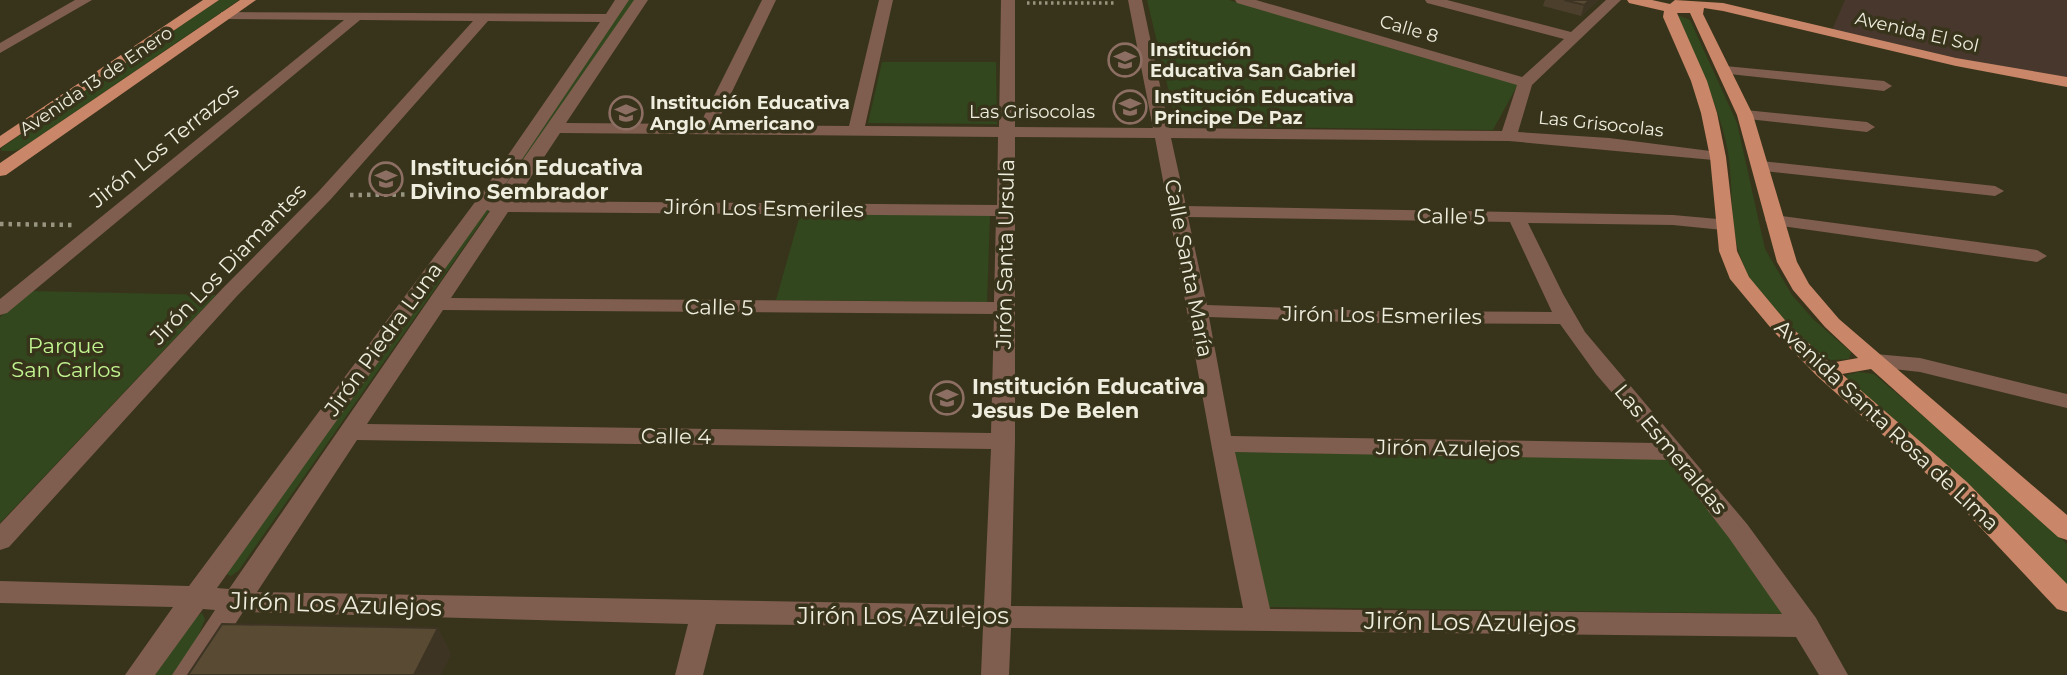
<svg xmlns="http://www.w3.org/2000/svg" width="2067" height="675" font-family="Montserrat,sans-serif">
<rect width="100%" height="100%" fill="#38341b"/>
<path fill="#48372c" d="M1845 0H2067V85L1933 61 1832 30Z"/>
<path fill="#32471d" d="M219 0H239L22 148 14 151H2L1 148Z
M628 0H636L239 570 231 576 226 574Z
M1147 0H1229L1518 84 1493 130 1177 126Z
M1680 16 1690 20 1737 123 1765 249 1792 295 1814 320 1851 352 1849 359 1831 360 1823 357C1796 331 1761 304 1745 269 1727 229 1735 188 1727 147 1718 101 1694 58 1675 17Z
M882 62H996L997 124 868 123Z
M800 215H990L987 302 776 300Z
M31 291 216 295 0 523V317Z
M1859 372 1874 374 2003 484 2067 544V586L2019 534 1846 381 1847 375Z
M1235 452 1677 459 1793 614 1267 607Z
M202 613 205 619 197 639 172 675H153L192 620Z"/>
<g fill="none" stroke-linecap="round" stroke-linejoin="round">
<path stroke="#979480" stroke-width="3.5" stroke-dasharray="2.5 3.5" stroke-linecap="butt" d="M1027 3H1116"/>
<path stroke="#979480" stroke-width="4.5" stroke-dasharray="3.5 5" stroke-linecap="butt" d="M350 195 467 194
M0 224 73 225"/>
<path fill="#7f5e4f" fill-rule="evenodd" d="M75 0H92L0 53V43Z
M615 0H629L494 201 634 0H648L566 123 700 124 762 0H776L716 125 849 126 879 0H893L865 126 999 127 1001 0H1015V127L1153 128 1128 0H1142L1169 128 1502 131 1517 85 1237 3 1235 0H1256L1522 77 1564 39 1427 3 1425 0H1447L1571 32 1606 0H1621L1532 85 1518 132 1609 138 1718 152 1726 157 1724 161 1509 141 1171 138 1186 206 1673 215 1729 220 1732 224 1723 230 1673 225 1528 223 1563 294 1585 332 1747 524 1816 618 1848 675H1819L1796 637 1011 628 1009 675H981L983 627 716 624 703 675H675L688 624 243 612 202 675H172L215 610 203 609 155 675H125L173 607 0 603V581L189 586 484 190 600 22 488 21 331 199 237 296 9 547 0 550V524L223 288 319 191 473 21 360 20 7 313 0 315V299L344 20 226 19 221 18V12L606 14ZM560 133 998 137 997 205 515 201ZM1015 137 1155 138C1185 295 1211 452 1243 608L1011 606 1015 441ZM487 210 490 211 229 589 217 588ZM508 212 996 216 994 302 451 298ZM1188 217 1510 222 1552 312 1378 311 1207 305ZM443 310 994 314 991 433 367 424ZM1209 317 1378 323 1560 324 1596 374 1655 443 1231 436ZM357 440 991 449 984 605 257 592ZM1235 452 1669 460 1729 538 1782 614 1270 609Z
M1725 66 1884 81 1892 86 1884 91 1720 73 1718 70 1720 67Z
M1745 110 1867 122 1875 127 1867 132 1739 118 1737 115 1739 112Z
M1761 161 1995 186 2004 191 1995 196 1755 170 1753 166Z
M1774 215 2037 250 2047 256 2037 262 1768 224 1765 220Z
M1875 354 1920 358 2067 394V408L1920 372 1867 366 1864 361 1867 356Z"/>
<path fill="#c98668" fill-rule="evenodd" d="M203 0H219L0 148V136Z
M240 0H256L6 175 0 176V163Z
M1627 0H1652L1670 4 1675 0 1723 3 1956 58 2067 77V87L1956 66 1723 11 1704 8 1703 14 1753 115 1797 262 1809 284 1839 319 2067 515V540L2058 537 1871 369 1842 374 1967 482 2067 584V612L2057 609 1949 494 1817 376 1775 333 1730 279 1719 251 1710 157 1701 113 1691 81 1663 17 1664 11 1629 3ZM1677 13H1690L1737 115 1777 262 1793 290 1825 327 1858 358 1830 363 1789 325 1749 277 1737 251 1726 157 1717 113 1707 81Z"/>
</g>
<path fill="#4c402c" d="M1545 0H1598L1581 16 1543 6Z"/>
<path fill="#3e3424" d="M1590 0H1598L1581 16 1584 5Z
M438 628 451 654 441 675H414Z"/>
<path fill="#584a33" stroke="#3e3424" stroke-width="2" d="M1564 0H1590L1584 5Z
M222 624 438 628 414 675H188Z"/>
<defs>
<symbol id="school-ring" viewBox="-11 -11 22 22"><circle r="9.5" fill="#38341b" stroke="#8d6e63" stroke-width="1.5"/><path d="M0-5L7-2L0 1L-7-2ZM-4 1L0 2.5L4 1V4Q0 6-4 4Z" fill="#8d6e63"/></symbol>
</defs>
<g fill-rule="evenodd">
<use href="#school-ring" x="1106" y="41" width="38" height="38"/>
<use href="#school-ring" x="1111" y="88" width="38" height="38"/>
<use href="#school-ring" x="607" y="94" width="38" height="38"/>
<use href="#school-ring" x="367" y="160" width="38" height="38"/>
<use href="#school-ring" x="928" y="379" width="38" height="38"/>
</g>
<g text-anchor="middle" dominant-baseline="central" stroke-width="7" stroke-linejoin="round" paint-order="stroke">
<g font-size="18" fill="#efedde" stroke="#38341b">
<text transform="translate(1409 29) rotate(16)">Calle 8</text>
<text transform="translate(1917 32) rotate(13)">Avenida El Sol</text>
<text transform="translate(96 81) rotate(-34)">Avenida 13 de Enero</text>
<text x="1032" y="112">Las Grisocolas</text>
<text transform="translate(1601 124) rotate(6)">Las Grisocolas</text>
</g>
<g font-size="18" font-weight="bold" fill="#efedde" stroke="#38341b" text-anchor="start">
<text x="1150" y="50">Institución<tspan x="1150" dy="21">Educativa San Gabriel</tspan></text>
<text x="1154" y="97">Institución Educativa<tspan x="1154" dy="21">Principe De Paz</tspan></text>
<text x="650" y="103">Institución Educativa<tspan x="650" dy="21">Anglo Americano</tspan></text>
</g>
<g font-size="21" fill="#efedde" stroke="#38341b">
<text transform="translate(164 145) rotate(-39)">Jirón Los Terrazos</text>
<text transform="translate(764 208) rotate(1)">Jirón Los Esmeriles</text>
<text transform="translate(1451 216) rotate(1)">Calle 5</text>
<text transform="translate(1005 254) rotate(-89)">Jirón Santa Ursula</text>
<text transform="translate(228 264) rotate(-46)">Jirón Los Diamantes</text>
<text transform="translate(1189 268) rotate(79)">Calle Santa María</text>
<text transform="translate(719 307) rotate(1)">Calle 5</text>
<text transform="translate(1382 315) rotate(1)">Jirón Los Esmeriles</text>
<text transform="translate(383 339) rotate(-54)">Jirón Piedra Luna</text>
<text transform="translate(1887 425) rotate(43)">Avenida Santa Rosa de Lima</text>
<text transform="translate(676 436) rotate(1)">Calle 4</text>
<text transform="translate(1448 448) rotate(1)">Jirón Azulejos</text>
<text transform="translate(1671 449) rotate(50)">Las Esmeraldas</text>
</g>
<g font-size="21" font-weight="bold" fill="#efedde" stroke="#38341b" text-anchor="start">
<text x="410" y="167">Institución Educativa<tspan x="410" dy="24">Divino Sembrador</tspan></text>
<text x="972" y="386">Institución Educativa<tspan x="972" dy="24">Jesus De Belen</tspan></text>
</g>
<g font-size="21" fill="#c1f591" stroke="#38341b">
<text x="66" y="345">Parque<tspan x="66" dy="24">San Carlos</tspan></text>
</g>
<g font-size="24" fill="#efedde" stroke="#38341b">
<text transform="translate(336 604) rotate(2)">Jirón Los Azulejos</text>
<text x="903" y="615">Jirón Los Azulejos</text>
<text transform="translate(1470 622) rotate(1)">Jirón Los Azulejos</text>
</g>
</g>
</svg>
